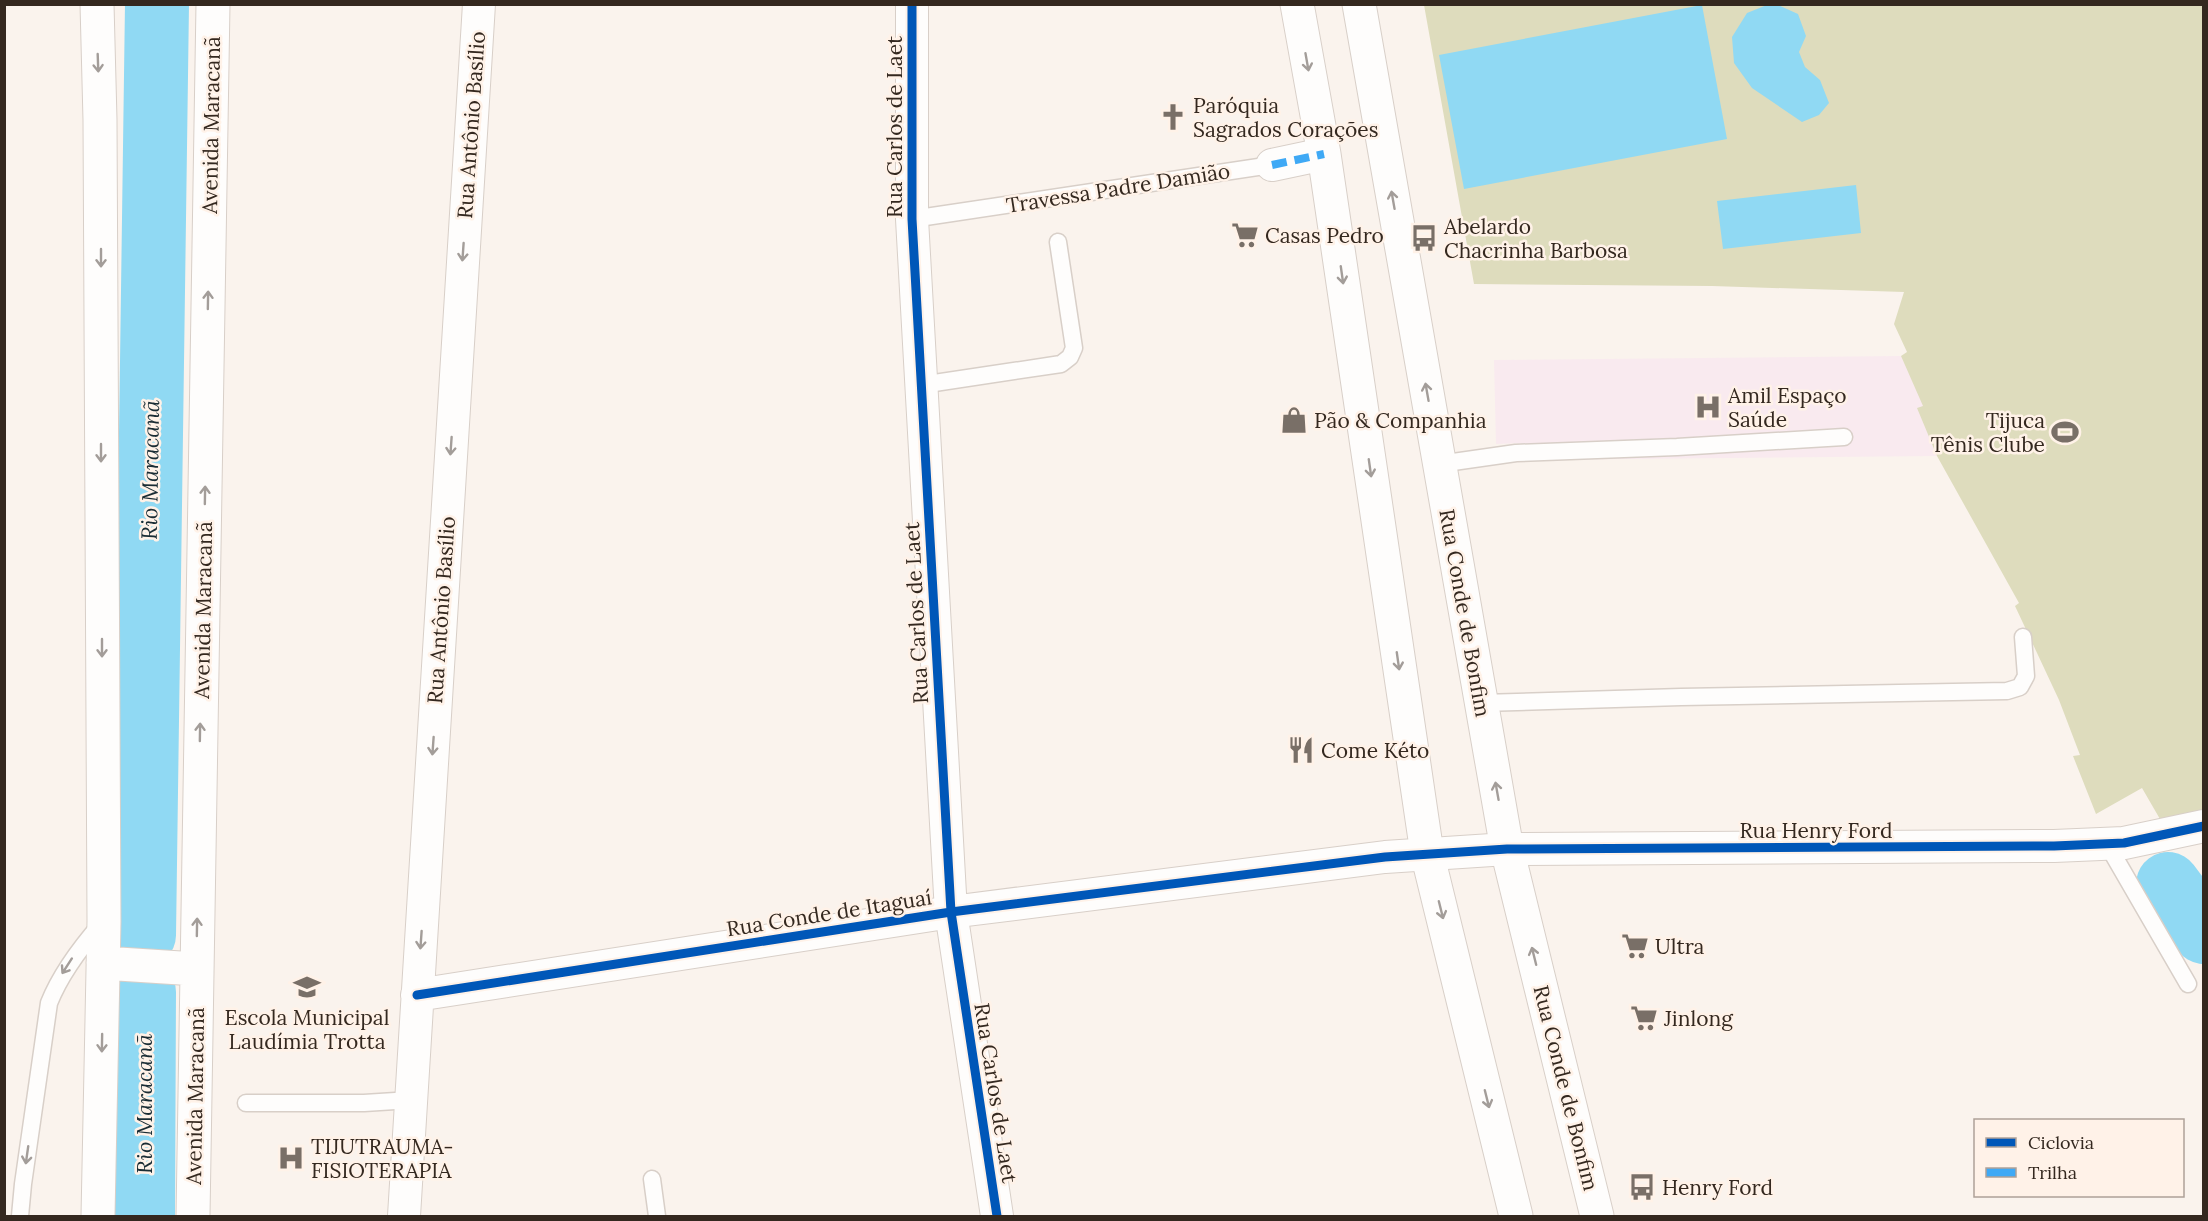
<svg xmlns="http://www.w3.org/2000/svg" width="2208" height="1221" font-family="Lora,serif">
<rect width="100%" height="100%" fill="#faf3ed"/>
<path fill="#f9eaef" d="M1901 356 1924 406 1918 409 1937 456 1521 460V443L1496 444 1494 360Z"/>
<path fill="#dedcbd" d="M1424 5H2203V811L2164 826 2142 788 2096 814 2073 756 2080 755 2059 700 2015 606 2019 603 1937 456 1917 408 1923 406 1901 356 1907 352 1894 324 1904 292 1712 286 1474 284Z"/>
<path fill="#90d9f3" d="M1702 5 1727 139 1464 189 1439 55Z
M1767 5H1778L1798 14 1806 36 1799 52 1805 67 1820 80 1829 103 1819 115 1802 122 1752 88 1734 63 1732 37 1747 13Z
M1856 185 1861 233 1723 249 1717 201Z"/>
<g fill="none" stroke-linecap="round" stroke-linejoin="round">
<path stroke="#90d9f3" stroke-width="64" d="M2168 884 2204 932
M144 935 157 4
M143 1216 144 992"/>
<defs>
<path id="lane" d="M912 219 1272 165
M921 385 1061 364 1070 357 1074 348 1058 242
M1439 464 1516 453 1677 447 1844 437
M1481 703 1681 697 2007 691 2020 687 2026 676 2023 637
M2107 844 2188 984
M246 1103H364L411 1100
M652 1179 657 1216
M20 1216 23 1184 49 1003C61 973 80 948 101 924"/>
<path id="street" d="M912 4V219L951 912 997 1216
M1272 165 1324 154
M417 995 951 912 1385 857 1507 849 2054 846 2124 843 2204 826
M404 1216 479 4"/>
<path id="secondary" d="M97 4 100 120 104 921 98 1216
M1297 4 1324 154 1427 853 1516 1216
M1359 4 1507 849 1597 1216
M103 963 196 969
M193 1216 213 4"/>
</defs>
<use href="#lane" stroke="#d8cfc8" stroke-width="19"/>
<use href="#street" stroke="#d8cfc8" stroke-width="34"/>
<use href="#secondary" stroke="#d8cfc8" stroke-width="35"/>
<use href="#lane" stroke="#fefdfc" stroke-width="16"/>
<use href="#street" stroke="#fefdfc" stroke-width="32"/>
<use href="#secondary" stroke="#fefdfc" stroke-width="33"/>
<path stroke="#3fa9f5" stroke-width="8" stroke-dasharray="15 8" stroke-linecap="butt" d="M1272 165 1324 154"/>
<defs>
<path id="cycleway" d="M912 4V219L951 912 997 1216
M417 995 951 912 1385 857 1507 849 2054 846 2124 843 2204 826"/>
</defs>
<use href="#cycleway" stroke="#fff2e8" stroke-width="13"/>
<use href="#cycleway" stroke="#0057b8" stroke-width="9"/>
</g>
<defs><path id="oneway-shaft" d="M-6 0H5M1.5-3L5.5 0L1.5 3" fill="none" stroke-width="1.6" stroke-linecap="round" stroke-linejoin="round" transform="scale(1.5)"/></defs>
<g stroke="#a39d99">
<use href="#oneway-shaft" transform="translate(1307 62) rotate(80)"/>
<use href="#oneway-shaft" transform="translate(98 63) rotate(88)"/>
<use href="#oneway-shaft" transform="translate(1393 200) rotate(-100)"/>
<use href="#oneway-shaft" transform="translate(463 252) rotate(94)"/>
<use href="#oneway-shaft" transform="translate(101 258) rotate(90)"/>
<use href="#oneway-shaft" transform="translate(1342 275) rotate(82)"/>
<use href="#oneway-shaft" transform="translate(208 300) rotate(-89)"/>
<use href="#oneway-shaft" transform="translate(1427 392) rotate(-100)"/>
<use href="#oneway-shaft" transform="translate(451 446) rotate(94)"/>
<use href="#oneway-shaft" transform="translate(101 453) rotate(90)"/>
<use href="#oneway-shaft" transform="translate(1370 468) rotate(82)"/>
<use href="#oneway-shaft" transform="translate(205 495) rotate(-89)"/>
<use href="#oneway-shaft" transform="translate(102 648) rotate(90)"/>
<use href="#oneway-shaft" transform="translate(1398 661) rotate(82)"/>
<use href="#oneway-shaft" transform="translate(200 732) rotate(-89)"/>
<use href="#oneway-shaft" transform="translate(433 746) rotate(94)"/>
<use href="#oneway-shaft" transform="translate(1497 791) rotate(-100)"/>
<use href="#oneway-shaft" transform="translate(1441 910) rotate(76)"/>
<use href="#oneway-shaft" transform="translate(197 927) rotate(-89)"/>
<use href="#oneway-shaft" transform="translate(421 940) rotate(94)"/>
<use href="#oneway-shaft" transform="translate(1534 956) rotate(-104)"/>
<use href="#oneway-shaft" transform="translate(67 966) rotate(123)"/>
<use href="#oneway-shaft" transform="translate(102 1043) rotate(91)"/>
<use href="#oneway-shaft" transform="translate(1487 1099) rotate(76)"/>
<use href="#oneway-shaft" transform="translate(27 1155) rotate(98)"/>
</g>
<defs>
<symbol id="church-bare" viewBox="-9 -9 18 18"><path d="M-1.2-6h2.4v3.5h3.3v2.4h-3.3V6h-2.4V-.1h-3.3v-2.4h3.3Z" fill="#796f67" stroke="#fff2e8" stroke-width="2.5" paint-order="stroke"/></symbol>
<symbol id="supermarket-bare" viewBox="-9 -9 18 18"><path d="M-6-5.5h2.5l.6 2H6L4.5 2H-2.5L-4.4-4H-6ZM-1.5 3.2a1.3 1.3 0 1 0 .1 0ZM3 3.2a1.3 1.3 0 1 0 .1 0Z" fill="#796f67" stroke="#fff2e8" stroke-width="2.5" paint-order="stroke"/></symbol>
<symbol id="bus-bare" viewBox="-9 -9 18 18"><path d="M-5-6H5V4H4V6H2V4H-2V6H-4V4H-5ZM-3.5-4V0h7V-4ZM-3.5 1.2v1.5H-2V1.2ZM2 1.2v1.5H3.5V1.2Z" fill="#796f67" stroke="#fff2e8" stroke-width="2.5" paint-order="stroke"/></symbol>
<symbol id="hospital-bare" viewBox="-9 -9 18 18"><path d="M-5-5h3v3.5h4V-5h3V5h-3V1.5h-4V5h-3Z" fill="#796f67" stroke="#fff2e8" stroke-width="2.5" paint-order="stroke"/></symbol>
<symbol id="shop-bare" viewBox="-9 -9 18 18"><path d="M-5-2.5h2.3a2.7 3.5 0 0 1 5.4 0H5L5.5 6h-11ZM-1.5-2.5h3a1.5 2.3 0 0 0-3 0Z" fill="#796f67" stroke="#fff2e8" stroke-width="2.5" paint-order="stroke"/></symbol>
<symbol id="stadium-bare" viewBox="-9 -9 18 18"><path d="M0-5a6.5 5 0 1 0 0 10a6.5 5 0 1 0 0-10ZM-3.5-1.8h7v3.6h-7Z" fill="#796f67" stroke="#fff2e8" stroke-width="2.5" paint-order="stroke"/></symbol>
<symbol id="restaurant-bare" viewBox="-9 -9 18 18"><path d="M-5-6h1v4h1v-4h1v4h1v-4h1v5L-1.5 .5V6h-2V.5L-5-1ZM5-6V6H3V1.5H1.5Q1.5-4 5-6Z" fill="#796f67" stroke="#fff2e8" stroke-width="2.5" paint-order="stroke"/></symbol>
<symbol id="school-bare" viewBox="-9 -9 18 18"><path d="M0-5L7-2L0 1L-7-2ZM-4 1L0 2.5L4 1V4Q0 6-4 4Z" fill="#796f67" stroke="#fff2e8" stroke-width="2.5" paint-order="stroke"/></symbol>
</defs>
<g fill-rule="evenodd">
<use href="#church-bare" x="1154" y="98" width="38" height="38"/>
<use href="#supermarket-bare" x="1226" y="216" width="38" height="38"/>
<use href="#bus-bare" x="1405" y="219" width="38" height="38"/>
<use href="#hospital-bare" x="1689" y="388" width="38" height="38"/>
<use href="#shop-bare" x="1275" y="401" width="38" height="38"/>
<use href="#stadium-bare" x="2046" y="413" width="38" height="38"/>
<use href="#restaurant-bare" x="1282" y="731" width="38" height="38"/>
<use href="#supermarket-bare" x="1616" y="927" width="38" height="38"/>
<use href="#school-bare" x="288" y="968" width="38" height="38"/>
<use href="#supermarket-bare" x="1625" y="999" width="38" height="38"/>
<use href="#hospital-bare" x="272" y="1139" width="38" height="38"/>
<use href="#bus-bare" x="1623" y="1168" width="38" height="38"/>
</g>
<g text-anchor="middle" dominant-baseline="central" stroke-width="5" stroke-linejoin="round" paint-order="stroke">
<g font-size="21" fill="#34281f" stroke="#fff2e8" text-anchor="start">
<text x="1193" y="105">Paróquia<tspan x="1193" dy="24">Sagrados Corações</tspan></text>
<text x="1444" y="226">Abelardo<tspan x="1444" dy="24">Chacrinha Barbosa</tspan></text>
<text x="1265" y="235">Casas Pedro</text>
<text x="1728" y="395">Amil Espaço<tspan x="1728" dy="24">Saúde</tspan></text>
<text x="1314" y="420">Pão &amp; Companhia</text>
<text x="2045" y="420" text-anchor="end">Tijuca<tspan x="2045" dy="24">Tênis Clube</tspan></text>
<text x="1321" y="750">Come Kéto</text>
<text x="1655" y="946">Ultra</text>
<text x="307" y="1017" text-anchor="middle">Escola Municipal<tspan x="307" dy="24">Laudímia Trotta</tspan></text>
<text x="1664" y="1018">Jinlong</text>
<text x="311" y="1146">TIJUTRAUMA-<tspan x="311" dy="24">FISIOTERAPIA</tspan></text>
<text x="1662" y="1187">Henry Ford</text>
</g>
<g font-size="21" fill="#34281f" stroke="#fff2e8">
<text transform="translate(211 125) rotate(-89)">Avenida Maracanã</text>
<text transform="translate(471 125) rotate(-86)">Rua Antônio Basílio</text>
<text transform="translate(894 127) rotate(-90)">Rua Carlos de Laet</text>
<text transform="translate(1118 188) rotate(-9)">Travessa Padre Damião</text>
<text transform="translate(203 610) rotate(-89)">Avenida Maracanã</text>
<text transform="translate(441 610) rotate(-86)">Rua Antônio Basílio</text>
<text transform="translate(916 613) rotate(-93)">Rua Carlos de Laet</text>
<text transform="translate(1465 613) rotate(80)">Rua Conde de Bonfim</text>
<text x="1816" y="830">Rua Henry Ford</text>
<text transform="translate(829 913) rotate(-9)">Rua Conde de Itaguaí</text>
<text transform="translate(1566 1088) rotate(76)">Rua Conde de Bonfim</text>
<text transform="translate(996 1093) rotate(81)">Rua Carlos de Laet</text>
<text transform="translate(195 1096) rotate(-89)">Avenida Maracanã</text>
</g>
<g font-size="22" font-style="italic" fill="#192c34" stroke="#fff2e8">
<text transform="translate(150 470) rotate(-89)">Rio Maracanã</text>
<text transform="translate(144 1104) rotate(-90)">Rio Maracanã</text>
</g>
</g>
<rect width="2208" height="1221" fill="none" stroke="#34281f" stroke-width="12"/>
<rect x="1974" y="1119" width="210" height="78" fill="#fff2e8" stroke="#aea198" stroke-width="1.5"/>
<rect x="1986" y="1138" width="30" height="9" fill="#0057b8" stroke="#aea198" stroke-width="1.5"/>
<text x="2028" y="1149" font-size="18" fill="#34281f">Ciclovia</text>
<rect x="1986" y="1168" width="30" height="9" fill="#3fa9f5" stroke="#aea198" stroke-width="1.5"/>
<text x="2028" y="1179" font-size="18" fill="#34281f">Trilha</text>
</svg>
